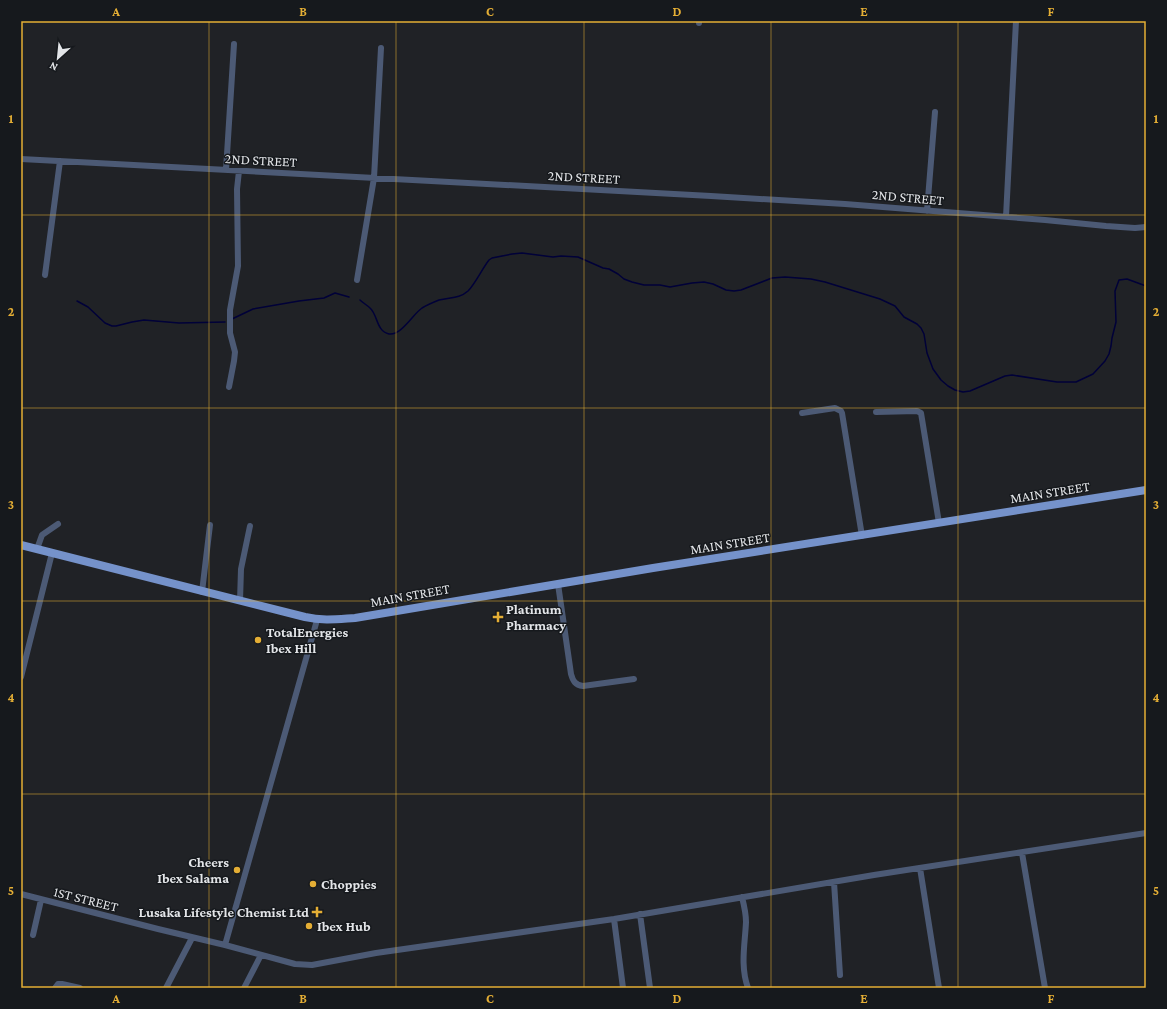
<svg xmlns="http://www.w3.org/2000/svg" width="1167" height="1009" font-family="'Crimson Pro',serif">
<rect width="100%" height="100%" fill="#202226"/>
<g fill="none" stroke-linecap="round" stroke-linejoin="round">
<path stroke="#000138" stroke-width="1.5" d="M360 300C363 303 367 305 370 308 378 315 376 331 389 334 401 336 413 314 422 308 427 305 434 302 439 300 450 297 459 299 468 291 475 284 482 269 489 260L492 258 512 254 522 253 553 257 561 256 578 257 603 268 609 269 618 274 624 279 632 282 644 285H660L670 287 692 283 704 282 713 284 726 290 734 291 741 290 772 278 785 277 811 279 825 282 880 299 895 306 904 317 917 324 921 328 924 334 927 353 933 369 941 380 948 386 955 390 963 392 970 391 1005 376 1012 375 1057 382H1076L1093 374 1105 361 1109 354 1111 346 1112 338 1116 322 1115 291 1119 280 1127 279 1146 286
M77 301 88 307 105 323 112 326H116L132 322 144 320 179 323 225 322
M232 319 253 309 299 301 324 298 335 293 349 297"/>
<path stroke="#4c5a75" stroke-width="6" d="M699 21V23
M21 159 711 196 845 204 1045 220 1106 226 1135 228 1146 227
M226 170 234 44
M927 211 935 112
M1006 217 1016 21
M45 275 60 161
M357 280 374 178 381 48
M229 387 234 361 235 352 230 333V310L238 266 237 189 239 171
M876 412 917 411 921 413 939 523
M802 413 835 408 841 411 842 413 862 536
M37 549 42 535 58 524
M558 584 571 674C573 681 575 685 583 686L634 679
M202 592 210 525
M240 601 241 569 250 526
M21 677 52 553
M1022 853 1045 988
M920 868 939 988
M834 882 840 975
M21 894 158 929 225 945 295 964 312 965 376 953 614 919 874 875 1146 833
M742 897C744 905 746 913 746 922 745 944 740 966 748 988
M640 914 650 988
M614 919 623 988
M33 935 41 900
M225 945 317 620
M55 988 58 984H62L80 988
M166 988 192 938
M244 988 261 955"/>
<path stroke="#7592ca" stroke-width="8" d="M21 545 305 617C323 621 338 619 355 618L653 568 1146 490"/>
</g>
<path fill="none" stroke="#e4ae35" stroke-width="1" stroke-opacity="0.55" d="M209 21V988M396 21V988M584 21V988M771 21V988M958 21V988M21 215H1146M21 408H1146M21 601H1146M21 794H1146"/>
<g fill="#e4ae35" stroke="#16191d" stroke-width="1.5">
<path d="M496 611h4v4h4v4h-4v4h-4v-4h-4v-4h4z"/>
<circle cx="258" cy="640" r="4"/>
<circle cx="237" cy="870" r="4"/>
<circle cx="313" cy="884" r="4"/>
<path d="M315 906h4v4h4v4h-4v4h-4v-4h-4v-4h4z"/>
<circle cx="309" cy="926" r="4"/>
</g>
<g text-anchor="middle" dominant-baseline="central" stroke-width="3" stroke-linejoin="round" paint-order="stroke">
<g font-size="14" fill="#e3e5e8" stroke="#16191d">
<text transform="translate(261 160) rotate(3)">2ND STREET</text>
<text transform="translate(584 177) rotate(3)">2ND STREET</text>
<text transform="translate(908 197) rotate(5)">2ND STREET</text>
<text transform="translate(1050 492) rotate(-9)">MAIN STREET</text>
<text transform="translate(730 543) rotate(-9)">MAIN STREET</text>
<text transform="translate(410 595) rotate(-10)">MAIN STREET</text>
<text transform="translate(86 899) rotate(14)">1ST STREET</text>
</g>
<g font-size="14" font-weight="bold" fill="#e3e5e8" stroke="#16191d" text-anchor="start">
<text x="506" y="609">Platinum<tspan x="506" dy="16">Pharmacy</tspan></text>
<text x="266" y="632">TotalEnergies<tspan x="266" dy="16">Ibex Hill</tspan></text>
<text x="229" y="862" text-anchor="end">Cheers<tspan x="229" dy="16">Ibex Salama</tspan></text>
<text x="321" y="884">Choppies</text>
<text x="309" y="912" text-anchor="end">Lusaka Lifestyle Chemist Ltd</text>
<text x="317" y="926">Ibex Hub</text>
</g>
</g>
<rect width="1167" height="1009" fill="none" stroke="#16191d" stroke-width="44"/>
<g transform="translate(58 58) rotate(207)" stroke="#16191d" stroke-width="3" paint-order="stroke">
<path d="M0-3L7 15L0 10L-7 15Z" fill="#e3e5e8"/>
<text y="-6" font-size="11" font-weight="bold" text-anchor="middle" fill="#e3e5e8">N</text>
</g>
<rect x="22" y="22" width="1123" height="965" fill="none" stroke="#e4ae35" stroke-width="1.5"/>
<g font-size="13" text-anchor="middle" font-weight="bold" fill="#e4ae35">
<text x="116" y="16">A</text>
<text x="303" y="16">B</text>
<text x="490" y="16">C</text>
<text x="677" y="16">D</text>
<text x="864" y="16">E</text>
<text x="1051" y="16">F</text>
<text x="11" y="123">1</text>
<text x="1156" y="123">1</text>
<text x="11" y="316">2</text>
<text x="1156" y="316">2</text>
<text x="11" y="509">3</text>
<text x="1156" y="509">3</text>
<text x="11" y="702">4</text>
<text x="1156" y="702">4</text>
<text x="11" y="895">5</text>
<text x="1156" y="895">5</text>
<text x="116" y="1003">A</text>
<text x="303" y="1003">B</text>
<text x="490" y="1003">C</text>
<text x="677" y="1003">D</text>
<text x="864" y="1003">E</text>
<text x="1051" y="1003">F</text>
</g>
</svg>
